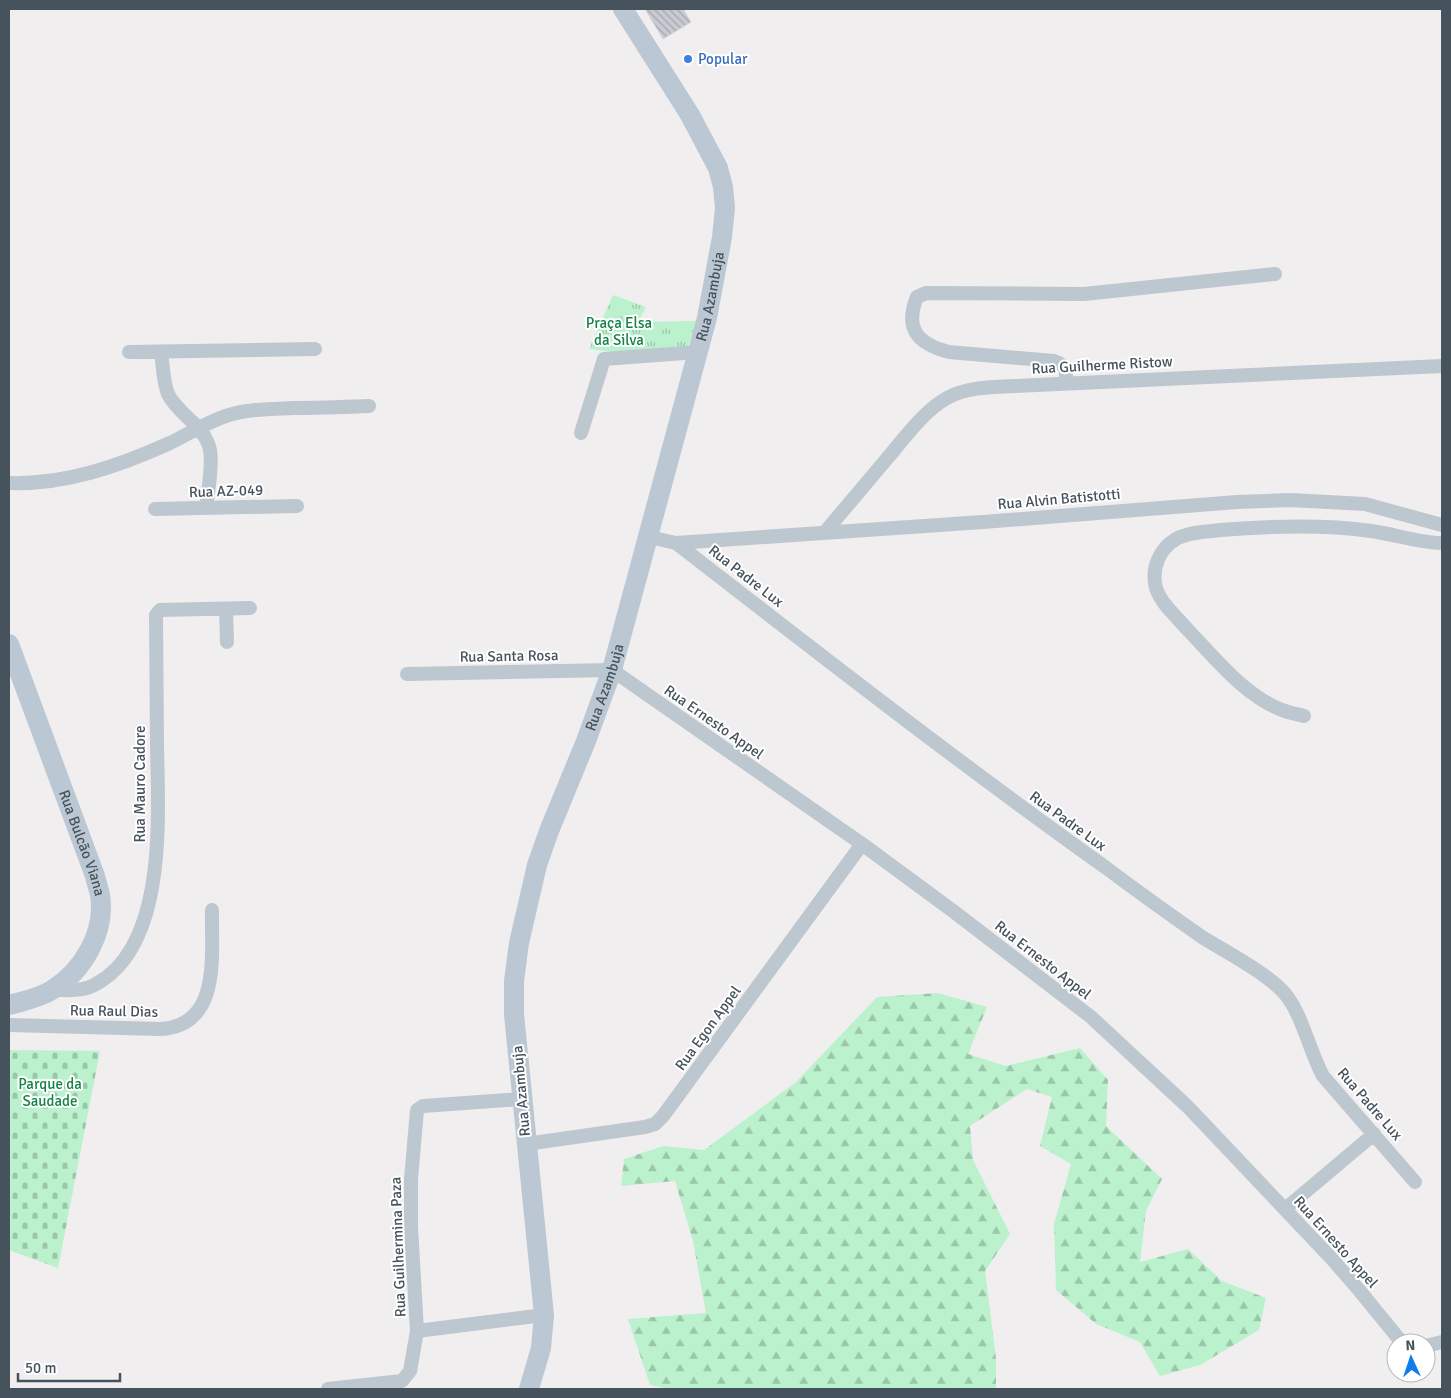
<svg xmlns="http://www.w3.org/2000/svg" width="1451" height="1398" font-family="Signika,sans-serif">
<defs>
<pattern id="forest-firs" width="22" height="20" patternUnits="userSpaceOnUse" patternTransform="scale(1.25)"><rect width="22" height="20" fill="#bbf1cc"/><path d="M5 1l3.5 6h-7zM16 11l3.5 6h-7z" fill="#9ac6a9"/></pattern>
<pattern id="cemetery-stones" width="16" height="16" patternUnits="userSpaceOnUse" patternTransform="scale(1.25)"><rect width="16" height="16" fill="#bbf1cc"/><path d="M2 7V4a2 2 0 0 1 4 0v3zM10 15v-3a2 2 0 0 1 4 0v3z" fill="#9ac6a9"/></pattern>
<pattern id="park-tufts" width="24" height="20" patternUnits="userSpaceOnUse" patternTransform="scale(1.25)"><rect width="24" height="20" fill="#bbf1cc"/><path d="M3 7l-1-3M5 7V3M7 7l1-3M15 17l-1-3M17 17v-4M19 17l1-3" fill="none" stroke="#9ac6a9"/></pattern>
<pattern id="building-back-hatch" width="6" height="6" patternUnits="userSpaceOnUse" patternTransform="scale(1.25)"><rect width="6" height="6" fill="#c8ccd2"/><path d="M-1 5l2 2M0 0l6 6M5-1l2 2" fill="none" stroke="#a4a8ae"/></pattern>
</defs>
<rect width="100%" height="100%" fill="#f1eeef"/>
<path fill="url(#forest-firs)" d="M938 993 987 1007 968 1054 1006 1066 1080 1048 1108 1080 1106 1126 1162 1179 1146 1211 1140 1262 1188 1249 1222 1281 1266 1298 1259 1330 1200 1365 1160 1376 1140 1342 1096 1324 1056 1290 1054 1224 1071 1164 1040 1146 1052 1097 1027 1089 970 1126 973 1160 1010 1234 985 1271 996 1359V1389H669L650 1385 628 1319 706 1313 693 1241 675 1181 621 1186 624 1159 663 1146 704 1150 796 1082 877 997Z"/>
<path fill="url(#cemetery-stones)" d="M9 1050 100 1051 58 1268 9 1250Z"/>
<path fill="url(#park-tufts)" d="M613 295 646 307 638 322 697 321 688 346 613 352 589 349Z"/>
<path fill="url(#building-back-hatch)" stroke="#d2d5db" d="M645 9H683L691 22 663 39Z"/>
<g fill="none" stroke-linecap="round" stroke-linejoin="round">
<path stroke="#bcc7cf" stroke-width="14" d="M129 352 315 349
M161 352C163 365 163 382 168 394 178 415 205 425 210 450 213 466 208 491 206 508
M1066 383C1066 370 1068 366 1054 361L949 352C918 344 904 329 917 297L926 293 1084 294 1275 274
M581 433 604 359 698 352
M9 483C65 485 119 466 170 443 188 434 209 421 229 415 249 409 271 409 293 408 318 408 344 407 369 406
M155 509 297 506
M825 532C847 506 868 481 890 455 906 436 924 411 947 398 967 387 992 387 1015 386L1442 366
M649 537 676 543C818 653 959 763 1105 867 1137 891 1169 914 1202 937 1226 952 1269 974 1286 995 1302 1015 1310 1052 1323 1076L1415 1182
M676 543 983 522 1237 502 1290 500 1365 504 1442 525
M226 609 227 642
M407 674 612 670 862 844 953 911 1091 1017 1188 1107 1332 1259 1359 1290 1399 1339 1404 1343
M1304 716C1297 714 1289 713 1282 710 1244 695 1216 659 1188 630 1177 617 1161 604 1156 588 1151 569 1159 549 1176 539 1188 532 1207 532 1220 530 1270 526 1321 524 1371 531 1394 534 1420 543 1442 543
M52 990C66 990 83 992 96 984 168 945 158 814 157 745 157 702 156 658 156 615L160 610 250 608
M9 1025 160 1029C222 1026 211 954 212 910
M526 1144 645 1127 655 1124 663 1116 862 844
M1285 1209 1374 1134
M417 1331 544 1315
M1426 1346 1442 1342
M328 1389 402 1381 410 1371 417 1331 411 1227V1179L417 1110 423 1106 522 1099"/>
<g stroke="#bbc8d4" stroke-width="20">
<path id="s1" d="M9 644 95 876C96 882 99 889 100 895 106 932 83 971 52 990 40 998 23 1001 9 1005"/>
<path id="s2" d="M529 1389 541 1348 544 1315 514 1014V981L519 943 537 865 549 831 586 741 612 670 707 318 722 237 725 208 723 187 718 168 690 115 623 9"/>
</g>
</g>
<circle fill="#3f7fe0" stroke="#fff" stroke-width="2" cx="688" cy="59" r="5"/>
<g text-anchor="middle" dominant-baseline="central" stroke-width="4" stroke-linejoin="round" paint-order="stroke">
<g font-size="15" fill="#366cbe" stroke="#fff" text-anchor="start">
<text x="698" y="59">Popular</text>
</g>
<g font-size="15" fill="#46535d" stroke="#fff">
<text stroke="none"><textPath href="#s2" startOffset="1125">Rua Azambuja</textPath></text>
<text transform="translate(1102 365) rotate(-3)">Rua Guilherme Ristow</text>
<text transform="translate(226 491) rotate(-2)">Rua AZ-049</text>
<text transform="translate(1059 499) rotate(-5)">Rua Alvin Batistotti</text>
<text transform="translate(746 576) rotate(38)">Rua Padre Lux</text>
<text transform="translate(509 656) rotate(-1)">Rua Santa Rosa</text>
<text stroke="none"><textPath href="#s2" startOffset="720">Rua Azambuja</textPath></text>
<text transform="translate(714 722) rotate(35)">Rua Ernesto Appel</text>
<text transform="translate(140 784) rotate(-90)">Rua Mauro Cadore</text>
<text transform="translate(1068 821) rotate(36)">Rua Padre Lux</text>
<text stroke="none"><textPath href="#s1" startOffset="212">Rua Bulcão Viana</textPath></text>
<text transform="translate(1043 960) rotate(38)">Rua Ernesto Appel</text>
<text transform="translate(114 1011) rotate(1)">Rua Raul Dias</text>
<text transform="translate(708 1028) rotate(-54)">Rua Egon Appel</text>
<text transform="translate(521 1091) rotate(-95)">Rua Azambuja</text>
<text transform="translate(1370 1104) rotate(49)">Rua Padre Lux</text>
<text transform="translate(1336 1242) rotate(48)">Rua Ernesto Appel</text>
<text transform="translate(398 1247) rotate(-92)">Rua Guilhermina Paza</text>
</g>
<g font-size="15" fill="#128344" stroke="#fff">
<text x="619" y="323">Praça Elsa<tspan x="619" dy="17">da Silva</tspan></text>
<text x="50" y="1084">Parque da<tspan x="50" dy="17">Saudade</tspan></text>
</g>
</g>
<rect width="1451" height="1398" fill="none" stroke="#46535d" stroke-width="20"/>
<g transform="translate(1411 1358) rotate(357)"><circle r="24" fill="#ffffff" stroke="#b5babe"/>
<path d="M0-4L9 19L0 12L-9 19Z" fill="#0f7ceb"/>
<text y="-8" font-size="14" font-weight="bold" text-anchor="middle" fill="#46535d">N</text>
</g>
<path d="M18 1373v8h102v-8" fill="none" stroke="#46535d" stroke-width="2.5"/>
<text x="25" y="1373" font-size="15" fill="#46535d" stroke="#ffffff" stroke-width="4" paint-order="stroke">50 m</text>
</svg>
